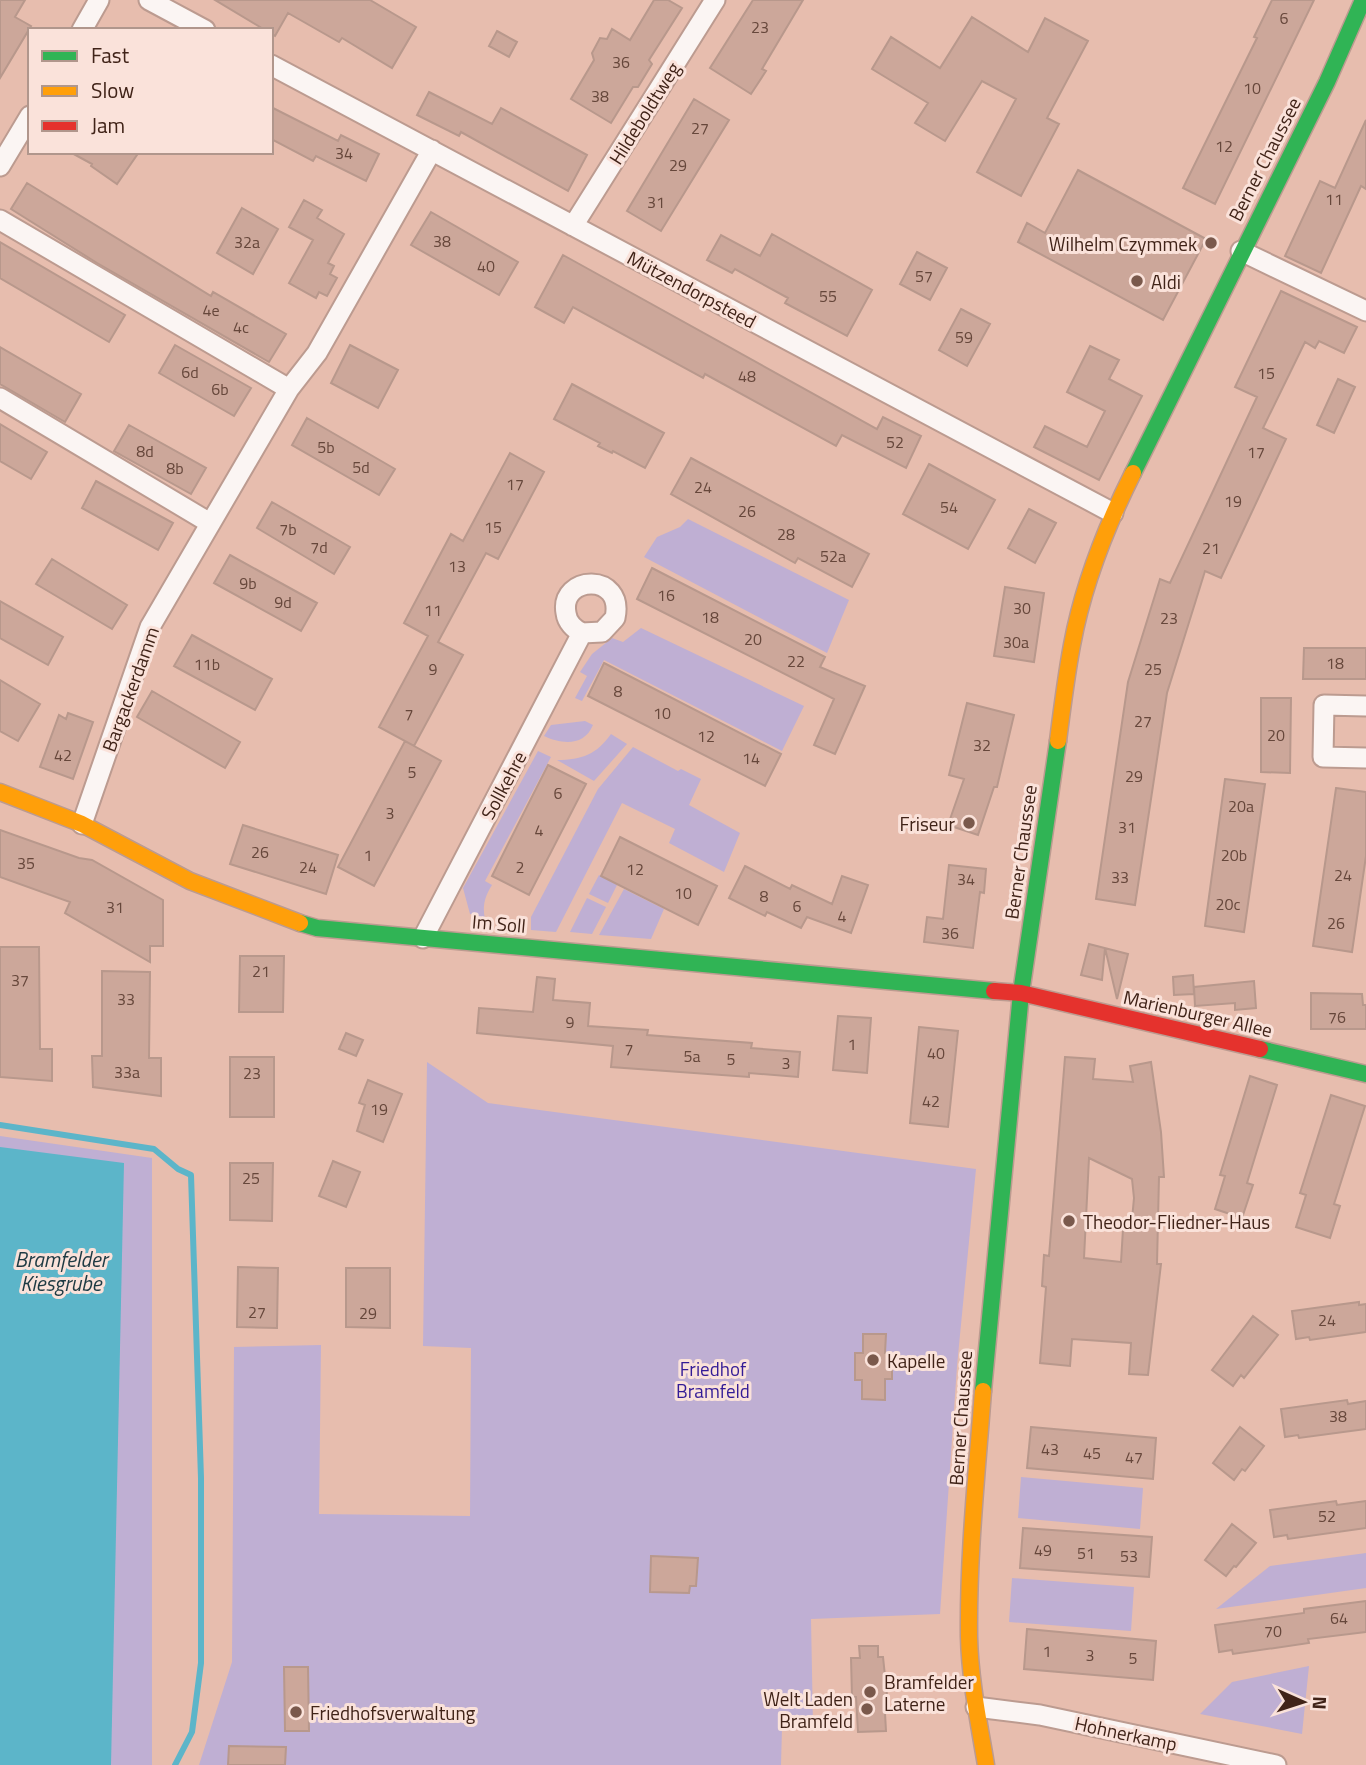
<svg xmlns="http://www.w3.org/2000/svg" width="1366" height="1765" font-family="'Titillium Web',sans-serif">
<rect width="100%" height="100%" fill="#e7bdae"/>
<path fill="#bfafd3" d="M688 519 849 600 827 653 644 557 657 537 680 527Z
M641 628 804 706 782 751 604 660 582 701 575 698 587 676 580 672 592 654 612 638 623 642Z
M585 721 593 725C584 747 561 744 544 736L551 725Z
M611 734 627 744 594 781 557 760C582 760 597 754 611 734Z
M633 747 678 771 681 769 701 779 689 805 740 833 724 872 669 843 675 829 622 803 556 932 531 930V917L598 789Z
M538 751 551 757 485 881 492 885C485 896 482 906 485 919L470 914 463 888Z
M599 875 617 885 608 903 589 894Z
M624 889 664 909 651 939 599 935Z
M587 898 606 907 592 934 570 932Z
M427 1062 488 1103 976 1169 957 1366 940 1614 811 1619 813 1725 782 1728 781 1765H199L232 1662 234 1347 321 1345 319 1514 470 1516 471 1348 423 1346Z
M0 1136 152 1158V1765H0Z
M1021 1477 1143 1488 1140 1529 1018 1518Z
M1366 1553V1588L1216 1609 1270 1566Z
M1012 1578 1134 1587 1131 1631 1009 1622Z
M1309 1666 1302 1734 1200 1714 1232 1682Z"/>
<path fill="#5cb5c9" d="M0 1147 124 1163 111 1765H0Z"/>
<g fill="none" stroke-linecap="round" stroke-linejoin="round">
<path stroke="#5cb5c9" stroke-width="6" d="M0 1125 154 1149 178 1169 191 1175 201 1478V1663L192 1732 175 1765"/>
</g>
<path fill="#cca79a" stroke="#b8988c" stroke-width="2" fill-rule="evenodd" d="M0 0H25L15 17 31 26 0 78Z
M215 0H370L416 27 392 68 342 38 339 42 288 13 275 36 271 34V30H265Z
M654 0H668L682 8 649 60 652 64 638 87H633L611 123 571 99 594 60 592 53 600 38 607 39 612 29 630 40Z
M753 0H803L762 69 766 71 751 94 710 68Z
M1272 0H1314L1215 204 1183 188 1257 38 1254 37Z
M972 17 1028 52 1045 18 1088 41 1047 118 1059 124 1021 196 977 172 1016 99 982 81 945 141 915 123 928 103 872 69 891 37 940 68Z
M497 31 517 42 509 57 489 46Z
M429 92 492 124 501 108 587 155 568 191 461 132 459 136 417 115Z
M694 99 729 120 661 231 627 211Z
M271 107 338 141 341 135 379 154 366 181 316 156 313 161 271 139Z
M1366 120V189L1361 186 1321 273 1285 256 1320 181 1335 188Z
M70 152H139L117 184 91 166 92 164Z
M1078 170 1206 239 1163 320 1018 242 1027 223 1045 233Z
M27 183 211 296 213 292 286 334 269 362 97 263 11 209Z
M304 200 322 210 317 218 344 234 328 263 334 266 330 274 337 278 327 296 319 292 316 298 289 283 313 240 289 227Z
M242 208 278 229 253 274 217 253Z
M431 212 518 262 499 295 411 245Z
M772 234 872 290 847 336 785 303 788 298 735 269 732 273 707 260 721 235 760 256Z
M0 242 125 315 109 342 0 278Z
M917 252 947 268 930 300 900 284Z
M563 255 877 429 883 417 921 436 906 468 842 435 836 446 705 374 703 378 573 307 564 323 535 307Z
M1281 291 1357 327 1344 353 1319 341 1315 348 1305 342 1263 428 1286 439 1221 578 1205 571 1167 693 1135 905 1096 899 1128 682 1160 579 1170 583 1257 397 1235 387Z
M961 309 990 324 967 366 939 350Z
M175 345 251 388 234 416 159 373Z
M350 345 398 370 378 408 331 383Z
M1090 346 1119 360 1109 379 1142 396 1099 480 1034 447 1045 426 1087 447 1105 411 1067 392Z
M0 347 81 394 65 422 0 384Z
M1338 379 1355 387 1334 433 1317 425Z
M572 384 664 433 645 468 613 451 612 453 598 446 600 443 554 419Z
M307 418 395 469 379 495 292 445Z
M0 424 47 452 31 479 0 461Z
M129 425 206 468 191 494 114 451Z
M510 453 544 472 498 559 486 553 438 642 463 655 414 746 379 727 428 636 404 623 451 534 463 541Z
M691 458 869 554 852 587 798 558 795 563 671 494Z
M929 464 995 500 968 549 903 514Z
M96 481 173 523 158 550 82 508Z
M272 502 350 547 334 574 257 528Z
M1029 509 1056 523 1035 563 1008 548Z
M230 555 317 603 301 631 214 583Z
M52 559 127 605 112 629 36 584Z
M652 568 825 657 820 667 865 686 835 754 814 745 834 699 637 599Z
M1005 587 1044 593 1034 662 994 656Z
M0 601 63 637 48 665 0 638Z
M192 635 272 679 255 710 174 666Z
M1304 648H1366V679H1303Z
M604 663 781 754 765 786 588 696Z
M0 680 40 704 18 741 0 731Z
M152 691 240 742 225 768 137 717Z
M1261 698H1291L1290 773 1261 772Z
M967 703 1014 715 997 787H994L978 835 948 825 964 779 949 775Z
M68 713 93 722 73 779 40 767 59 715 66 719Z
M405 741 441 761 374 886 338 867Z
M548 765 586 784 529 895 492 876Z
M1225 779 1265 784 1244 932 1205 926Z
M1336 788 1366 792V856L1352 952 1313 946Z
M243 825 338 855 326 894 230 864Z
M0 830 79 858 92 860 163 900V946H150V962L65 913 70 902 0 877Z
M620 837 717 886 698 925 601 876Z
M949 865 986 869 984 893 980 892 973 948 924 942 927 917 943 919Z
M745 866 790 889 792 885 832 904 842 876 868 885 851 933 807 917 801 928 767 912 765 916 729 898Z
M1089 944 1128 954 1117 999 1105 948 1102 980 1081 975Z
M0 947H39L40 1049H52V1081L0 1077Z
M240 956H284L283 1012H239Z
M102 971 150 972 149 1058H161V1096L93 1087 92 1056H102Z
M1193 975 1194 994 1174 995 1173 977Z
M537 977 555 979 553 1000 590 1003 588 1026 648 1030 647 1035 752 1043 751 1048 800 1052 798 1077 749 1073V1077L611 1067 613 1046 477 1033 479 1008 533 1012Z
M1254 981 1256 1008 1235 1010V1003L1195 1006 1194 987Z
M1311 993 1362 994 1363 1005H1366V1029H1311Z
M838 1016 871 1018 867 1073 833 1070Z
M919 1027 958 1031 948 1127 910 1123Z
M346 1033 363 1040 356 1056 339 1049Z
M230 1057H274V1117H230Z
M1065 1057 1095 1059 1093 1079 1133 1082 1130 1066 1151 1062 1161 1132 1164 1177H1159L1157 1264H1161L1148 1375 1129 1374 1131 1343 1072 1339 1070 1366 1040 1363 1046 1287 1042 1286 1044 1255 1049 1256ZM1089 1158 1132 1179 1134 1198 1131 1230 1123 1229 1121 1262 1084 1258Z
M1250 1076 1277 1085 1247 1183 1253 1185 1242 1218 1215 1209 1225 1176 1220 1175Z
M368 1080 402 1094 383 1142 357 1131 365 1105 359 1103Z
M1331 1095 1365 1106 1334 1204 1340 1206 1330 1238 1296 1227 1306 1195 1300 1193Z
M333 1161 360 1172 346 1207 319 1196Z
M230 1163H273L272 1221 230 1220Z
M238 1267 278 1268 277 1328 237 1327Z
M346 1268H390V1328L346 1327Z
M1359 1302V1305L1366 1304V1332L1310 1340 1309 1337 1296 1339 1292 1311Z
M1253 1316 1278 1335 1244 1378 1241 1375 1233 1386 1212 1370Z
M863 1334H886L885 1353H892V1379H885V1400L862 1399V1380H855V1353H863Z
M1347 1400 1348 1404 1366 1401V1429L1299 1438 1298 1435 1285 1437 1281 1409Z
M1031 1427 1156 1438 1153 1479 1027 1468Z
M1240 1427 1264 1446 1245 1471 1242 1469 1234 1480 1213 1463Z
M1336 1501 1337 1505 1366 1501V1528L1288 1539 1287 1535 1274 1537 1270 1510Z
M1232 1524 1256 1543 1236 1567 1234 1566 1226 1576 1205 1560Z
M1023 1528 1152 1537 1149 1577 1020 1568Z
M651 1556 698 1558 696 1586H690L689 1593 650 1592Z
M1366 1601V1632L1308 1639 1309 1643 1233 1654 1232 1650 1219 1652 1215 1625 1304 1613V1609Z
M1027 1629 1156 1641 1153 1680 1024 1669Z
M859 1646H878V1657H883L887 1695H884L886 1731 858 1732 856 1697H852L851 1658H860Z
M284 1667H308L309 1731H285Z
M229 1746 286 1747 285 1765H228Z"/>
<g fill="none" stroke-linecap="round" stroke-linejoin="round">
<defs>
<path id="street" d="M149 0 205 30
M82 30 99 0
M271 65 1113 513
M0 166 30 116
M0 220 289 389
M573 226 715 0
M1241 251 1366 311
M0 398 210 523
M1366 706 1324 705 1323 757 1366 758
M82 824 150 627 289 389 317 353 432 150
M423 938 582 633 602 632 615 618C625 572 559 575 566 613 567 622 574 629 582 633
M976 1707 1040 1715 1276 1765"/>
<path id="fast" d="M1133 473 1327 82 1363 0
M300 923 317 928 994 991
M1260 1049 1366 1074
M983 1391 1021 993 1058 741"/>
<path id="slow" d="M1058 741C1062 709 1066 677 1072 645 1083 585 1106 527 1133 473
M0 792 82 824 190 881 300 923
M983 1391C977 1472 968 1555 969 1637 970 1680 979 1723 986 1765"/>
<path id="jam" d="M994 991 1021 993 1260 1049"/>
</defs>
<use href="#street" stroke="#bc9b90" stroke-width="23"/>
<use href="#fast" stroke="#bc9b90" stroke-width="19"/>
<use href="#slow" stroke="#bc9b90" stroke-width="19"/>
<use href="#jam" stroke="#bc9b90" stroke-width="19"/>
<use href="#street" stroke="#fbf5f3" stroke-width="19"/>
<use href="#fast" stroke="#30b455" stroke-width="16"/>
<use href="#slow" stroke="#ff9f0a" stroke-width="16"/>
<use href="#jam" stroke="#e5322d" stroke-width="16"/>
</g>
<g fill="#7a594c" stroke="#fae2da" stroke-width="2.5">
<circle cx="1211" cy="243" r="7"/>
<circle cx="1137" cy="281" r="7"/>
<circle cx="969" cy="823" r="7"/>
<circle cx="1069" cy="1221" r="7"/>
<circle cx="873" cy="1360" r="7"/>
<circle cx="870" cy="1692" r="7"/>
<circle cx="867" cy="1709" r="7"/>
<circle cx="296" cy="1712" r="7"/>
</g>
<g text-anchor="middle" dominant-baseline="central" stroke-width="6" stroke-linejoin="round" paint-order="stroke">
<g font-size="16" fill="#66473b">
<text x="1284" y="18">6</text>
<text x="760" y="27">23</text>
<text x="621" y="62">36</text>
<text x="1252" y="88">10</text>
<text x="600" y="96">38</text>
<text x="700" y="128">27</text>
<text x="1224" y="146">12</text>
<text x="344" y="153">34</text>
<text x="678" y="165">29</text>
<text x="1334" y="199">11</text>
<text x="656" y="202">31</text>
<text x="442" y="241">38</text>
<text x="247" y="242">32a</text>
<text x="486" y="266">40</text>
<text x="924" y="276">57</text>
<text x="828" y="296">55</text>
<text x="211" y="310">4e</text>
<text x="241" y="327">4c</text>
<text x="964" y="337">59</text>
<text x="190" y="372">6d</text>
<text x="1266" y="373">15</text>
<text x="747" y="376">48</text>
<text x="220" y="389">6b</text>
<text x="895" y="442">52</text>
<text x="326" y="447">5b</text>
<text x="145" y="451">8d</text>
<text x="1256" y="452">17</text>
<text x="361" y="467">5d</text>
<text x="175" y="468">8b</text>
<text x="515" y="484">17</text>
<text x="703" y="487">24</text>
<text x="1233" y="501">19</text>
<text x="949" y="507">54</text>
<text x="747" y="511">26</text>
<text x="493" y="527">15</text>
<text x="288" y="529">7b</text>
<text x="786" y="534">28</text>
<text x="319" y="547">7d</text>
<text x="1211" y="548">21</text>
<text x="833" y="556">52a</text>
<text x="457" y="566">13</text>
<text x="248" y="583">9b</text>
<text x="666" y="595">16</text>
<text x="283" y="602">9d</text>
<text x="1022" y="608">30</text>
<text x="433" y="610">11</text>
<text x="710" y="617">18</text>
<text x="1169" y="618">23</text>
<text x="753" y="639">20</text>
<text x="1016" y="642">30a</text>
<text x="796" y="661">22</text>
<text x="1335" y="663">18</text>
<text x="207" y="664">11b</text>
<text x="433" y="669">9</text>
<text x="1153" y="669">25</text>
<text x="618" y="691">8</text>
<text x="662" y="713">10</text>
<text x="409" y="714">7</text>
<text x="1143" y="721">27</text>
<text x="1276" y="735">20</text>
<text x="706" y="736">12</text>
<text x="982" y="745">32</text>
<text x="63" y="755">42</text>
<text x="751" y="758">14</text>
<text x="412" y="772">5</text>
<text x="1134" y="776">29</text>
<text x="558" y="793">6</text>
<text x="1241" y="806">20a</text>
<text x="390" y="813">3</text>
<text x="1127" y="827">31</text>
<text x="539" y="830">4</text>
<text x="260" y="852">26</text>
<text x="368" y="855">1</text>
<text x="1234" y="855">20b</text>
<text x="26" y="863">35</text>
<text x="308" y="867">24</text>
<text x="520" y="867">2</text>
<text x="635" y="869">12</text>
<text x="1343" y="875">24</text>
<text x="1120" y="877">33</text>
<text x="966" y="879">34</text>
<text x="683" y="893">10</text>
<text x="764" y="896">8</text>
<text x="1228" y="904">20c</text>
<text x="797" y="906">6</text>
<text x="115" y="907">31</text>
<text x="842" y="916">4</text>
<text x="1336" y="923">26</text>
<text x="950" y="933">36</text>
<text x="261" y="971">21</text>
<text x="20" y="980">37</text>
<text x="126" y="999">33</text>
<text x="1337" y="1017">76</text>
<text x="570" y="1022">9</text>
<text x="852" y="1044">1</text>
<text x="629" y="1049">7</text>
<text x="936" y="1053">40</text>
<text x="692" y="1056">5a</text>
<text x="731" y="1059">5</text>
<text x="786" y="1063">3</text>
<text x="127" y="1072">33a</text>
<text x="252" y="1073">23</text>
<text x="931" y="1101">42</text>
<text x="379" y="1109">19</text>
<text x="251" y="1178">25</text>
<text x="257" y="1312">27</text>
<text x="368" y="1313">29</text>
<text x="1327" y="1320">24</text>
<text x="1338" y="1416">38</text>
<text x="1050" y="1449">43</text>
<text x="1092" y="1453">45</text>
<text x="1134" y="1457">47</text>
<text x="1327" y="1516">52</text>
<text x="1043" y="1550">49</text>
<text x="1086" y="1553">51</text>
<text x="1129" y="1556">53</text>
<text x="1339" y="1618">64</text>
<text x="1273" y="1631">70</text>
<text x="1047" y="1651">1</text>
<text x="1090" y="1655">3</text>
<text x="1133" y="1658">5</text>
</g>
<g font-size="19" fill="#402318" stroke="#fae2da">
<text transform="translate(644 113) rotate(-58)">Hildeboldtweg</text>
<text transform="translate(1264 159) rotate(-63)">Berner Chaussee</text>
<text transform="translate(692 289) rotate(28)">Mützendorpsteed</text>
<text transform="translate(130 689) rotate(-70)">Bargackerdamm</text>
<text transform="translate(503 785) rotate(-62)">Sollkehre</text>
<text transform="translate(1020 852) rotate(-82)">Berner Chaussee</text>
<text transform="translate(499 923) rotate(5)">Im Soll</text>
<text transform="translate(1198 1013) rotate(13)">Marienburger Allee</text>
<text transform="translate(960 1418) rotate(-86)">Berner Chaussee</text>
<text transform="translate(1126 1733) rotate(12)">Hohnerkamp</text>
</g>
<g font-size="19" fill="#402318" stroke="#fae2da" text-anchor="start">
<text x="1197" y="243" text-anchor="end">Wilhelm Czymmek</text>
<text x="1151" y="281">Aldi</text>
<text x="955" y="823" text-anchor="end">Friseur</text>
<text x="1083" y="1221">Theodor-Fliedner-Haus</text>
<text x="887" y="1360">Kapelle</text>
<text x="884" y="1681">Bramfelder<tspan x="884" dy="22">Laterne</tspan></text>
<text x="853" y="1698" text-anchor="end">Welt Laden<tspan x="853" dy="22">Bramfeld</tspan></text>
<text x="310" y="1712">Friedhofsverwaltung</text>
</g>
<g font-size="19" fill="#331b96" stroke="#fae2da">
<text x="713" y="1368">Friedhof<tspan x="713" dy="22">Bramfeld</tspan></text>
</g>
<g font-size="21" font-style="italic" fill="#1e3a43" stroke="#fae2da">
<text x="61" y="1259">Bramfelder<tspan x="61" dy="24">Kiesgrube</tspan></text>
</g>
</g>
<rect x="28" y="28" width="245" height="126" fill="#fae2da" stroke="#b0968c" stroke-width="2"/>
<rect x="42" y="51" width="35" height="10" fill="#30b455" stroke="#b0968c" stroke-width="2"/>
<text x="91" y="63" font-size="21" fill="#402318">Fast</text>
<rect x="42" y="86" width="35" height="10" fill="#ff9f0a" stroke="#b0968c" stroke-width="2"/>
<text x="91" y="98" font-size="21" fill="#402318">Slow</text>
<rect x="42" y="121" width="35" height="10" fill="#e5322d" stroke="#b0968c" stroke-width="2"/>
<text x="91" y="133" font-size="21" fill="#402318">Jam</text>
<g transform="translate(1303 1702) rotate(93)" stroke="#fae2da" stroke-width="5" paint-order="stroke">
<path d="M0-5L12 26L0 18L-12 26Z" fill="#402318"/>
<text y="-10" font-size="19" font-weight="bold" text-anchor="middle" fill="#402318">N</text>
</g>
</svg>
